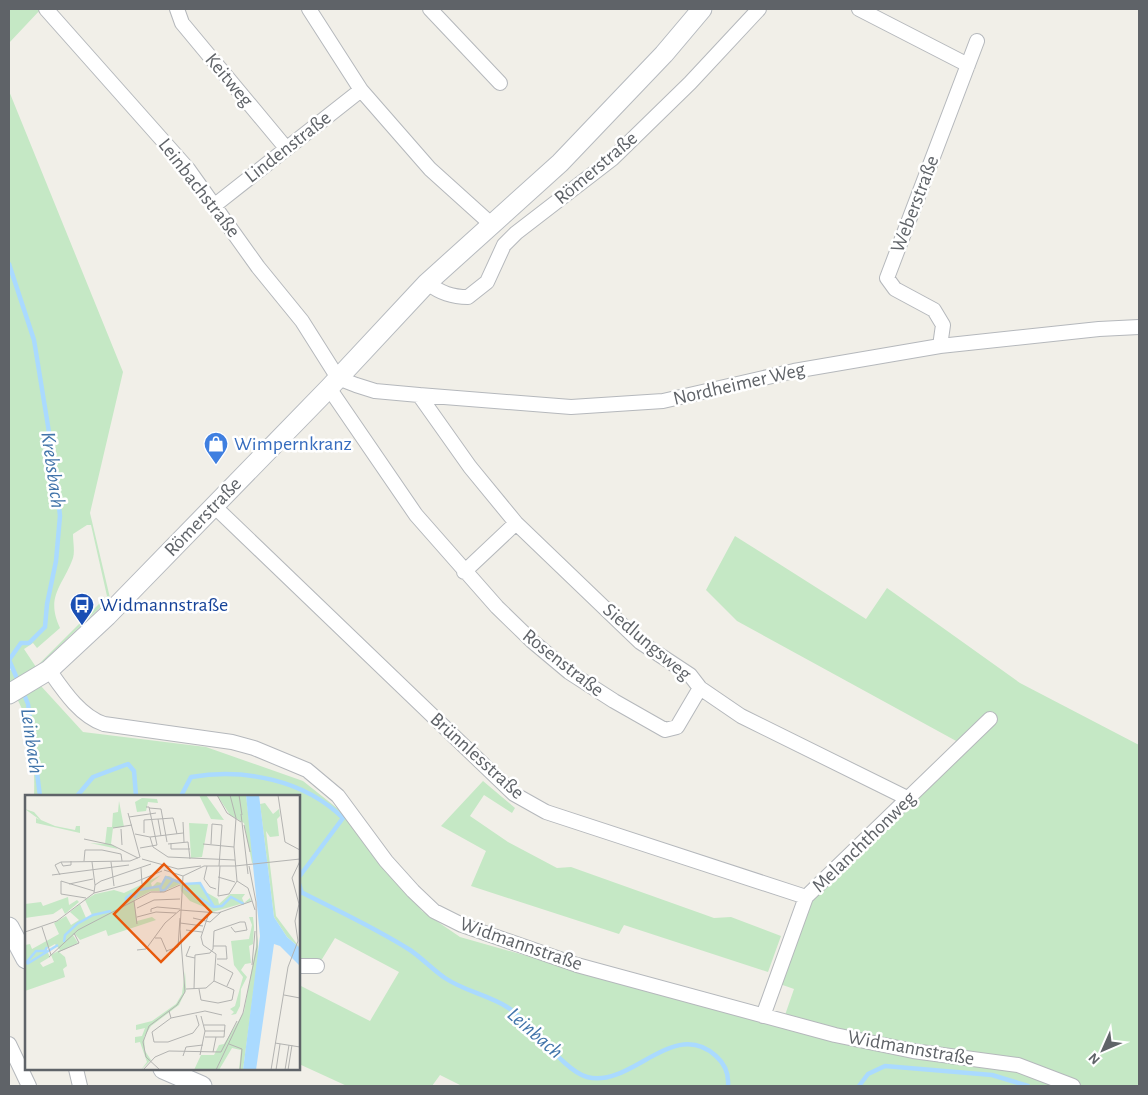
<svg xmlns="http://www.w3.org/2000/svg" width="1148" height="1095" font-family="'Alegreya Sans',sans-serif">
<rect width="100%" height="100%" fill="#f1efe8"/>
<path fill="#c5e8c5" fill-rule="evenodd" d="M9 9H41L9 43Z
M9 91 123 372 90 513 110 598 30 674 83 732 206 747 303 781 342 812 422 911 460 937 763 1023 768 1013 784 1018 794 989 777 983 808 899 969 748 737 621 706 590 735 536 866 619 887 588 1020 683 1139 745V1086H462L440 1075 432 1086H347L299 1064V985L370 1021 399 972 335 938 319 964 299 963V796H34C35 769 33 737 23 711 17 697 9 686 9 671L12 669 9 665ZM87 525H91L107 596 36 667 24 649 33 643 37 648 60 628C45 596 63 586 73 558 75 551 73 542 73 534Z
M483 781 515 808 512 813 484 795 470 816 508 842 557 868 571 867 714 918 731 917 781 936 768 972 624 925 619 934 471 886 486 851 441 826Z"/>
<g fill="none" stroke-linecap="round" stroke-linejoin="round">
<path stroke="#aadaff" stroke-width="4.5" d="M9 264 34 340 55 469 60 516 56 561 47 604 45 627 29 643H21L9 660
M9 660 19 683
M23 692 28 704 40 796
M77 796 93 777 128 764 134 771 136 796
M181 796 191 777C245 768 304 780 343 818L299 877
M299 884 302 893
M299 891C336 910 374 927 410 950 422 958 433 970 445 978 464 991 488 995 507 1007 530 1020 563 1071 587 1077 631 1089 673 1017 716 1056 725 1064 729 1075 728 1086
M859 1086 868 1074 885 1066 992 1075 1028 1086"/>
<defs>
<path id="minor" d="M46 9 188 169 258 267 302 321 338 378 356 385 375 391 419 395 571 407 663 401 794 371 940 346 1099 329 1139 327
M177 9 182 23 286 148
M309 9 361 90 430 169 491 224
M430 9 500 83
M859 9 968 65
M215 205 361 90
M427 283C441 293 452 297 468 297L487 282 504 245 516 233 612 159 690 83 759 9
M940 346 943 325 934 310 895 289 887 278 977 41
M329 388 416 515 497 607 532 641 569 672 614 701 665 730 677 727 700 688
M419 395 470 467 516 523 640 642 690 675 700 688 741 716 909 799
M214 506 514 794 546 812 806 897
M464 572 516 523
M49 670C63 690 80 716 104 724L232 742 254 748 307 770 338 796 386 861 413 891 434 911 462 925 577 965 835 1035 913 1051 1018 1065 1073 1086
M299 966H317
M763 1016 806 897 990 719
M9 1044 29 1086
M76 1069 80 1086"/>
<path id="secondary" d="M9 694 49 670 107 616 329 388 427 283 560 163 664 54 702 9
M9 927 26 959
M163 1069 202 1086"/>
</defs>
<use href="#minor" stroke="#b5b8bc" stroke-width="16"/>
<use href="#secondary" stroke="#b6babf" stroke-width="21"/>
<use href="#minor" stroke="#fff" stroke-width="14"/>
<use href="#secondary" stroke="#fff" stroke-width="19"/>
</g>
<defs>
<symbol id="shop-pin" viewBox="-11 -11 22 30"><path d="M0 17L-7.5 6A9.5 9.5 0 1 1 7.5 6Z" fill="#3f7fe0" stroke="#fff"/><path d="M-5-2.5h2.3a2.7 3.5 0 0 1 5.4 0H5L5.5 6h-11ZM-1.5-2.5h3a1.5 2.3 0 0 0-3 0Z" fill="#fff"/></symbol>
<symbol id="bus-pin" viewBox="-11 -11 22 30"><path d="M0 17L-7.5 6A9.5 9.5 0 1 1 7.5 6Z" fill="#1a4fb4" stroke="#fff"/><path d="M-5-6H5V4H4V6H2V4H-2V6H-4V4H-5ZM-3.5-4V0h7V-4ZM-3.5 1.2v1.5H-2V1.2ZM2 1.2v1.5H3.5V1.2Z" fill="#fff"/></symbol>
</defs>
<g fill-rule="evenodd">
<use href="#shop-pin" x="202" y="430" width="28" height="38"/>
<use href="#bus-pin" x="68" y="591" width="28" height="38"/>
</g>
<g text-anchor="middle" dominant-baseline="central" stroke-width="5" stroke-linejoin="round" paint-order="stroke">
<g font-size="20" fill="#5f6368" stroke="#fff">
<text transform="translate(229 80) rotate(50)">Keitweg</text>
<text transform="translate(288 147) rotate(-38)">Lindenstraße</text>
<text transform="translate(596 168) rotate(-40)">Römerstraße</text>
<text transform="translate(199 188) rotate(52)">Leinbachstraße</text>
<text transform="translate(915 204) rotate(-69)">Weberstraße</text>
<text transform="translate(739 384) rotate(-13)">Nordheimer Weg</text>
<text transform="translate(203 517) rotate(-46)">Römerstraße</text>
<text transform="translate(647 642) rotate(40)">Siedlungsweg</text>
<text transform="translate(563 663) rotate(38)">Rosenstraße</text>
<text transform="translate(477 756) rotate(42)">Brünnlesstraße</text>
<text transform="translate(864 842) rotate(-44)">Melanchthonweg</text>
<text transform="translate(521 944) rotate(19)">Widmannstraße</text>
<text transform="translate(911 1048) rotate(10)">Widmannstraße</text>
</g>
<g font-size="20" fill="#366cbe" stroke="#fff" text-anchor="start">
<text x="234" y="444">Wimpernkranz</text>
</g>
<g font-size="20" fill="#164399" stroke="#fff" text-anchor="start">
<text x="100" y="605">Widmannstraße</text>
</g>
<g font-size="21" font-style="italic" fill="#4174aa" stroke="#fff">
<text transform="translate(53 470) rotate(82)">Krebsbach</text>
<text transform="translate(32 741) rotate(82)">Leinbach</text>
<text transform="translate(535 1033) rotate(41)">Leinbach</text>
</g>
</g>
<g transform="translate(25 795)">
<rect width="275" height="275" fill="#f1efe8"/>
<path d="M174 0H181L199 25 186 24ZM192 0H221L229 68H227L219 28 205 20ZM117 3 132 4 133 8 123 7 121 16 112 17 110 7ZM94 6 99 32 88 33 86 49 93 54 65 48 80 49 82 32H87L88 18 93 17ZM240 8 248 19 254 14 255 21 252 24 254 41 245 42 241 36 251 121 275 153 262 142 249 122 235 9ZM0 14 9 17 16 25 30 31 50 35 51 31H55V38L11 28V23L15 25ZM164 28 183 29 177 62 166 63ZM136 80 126 88 127 92 132 87 137 88 140 81H144L157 88H175L179 96 193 104 194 109 205 99H220L217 103 219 108 225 103 226 106 184 118V114L165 106 156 96 155 89 139 96H126L109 105 112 126 127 122 131 125 83 141 81 135 55 145 50 139 48 140 53 148 34 157 40 162 42 171 38 174 40 182 0 196V150L5 149 7 154 34 139 29 128 41 121 46 130 54 125 45 117 55 109 61 123 67 120 60 105 70 99 89 95 99 98ZM30 149 35 155 26 160 29 167 18 172 15 168 25 162 21 154ZM43 102 44 110 52 105 54 107 40 119 37 113 28 119 0 123V109L16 107 18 111ZM224 122H228L229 132 228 149 224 151 226 168 220 169 216 175 222 182 216 194 215 211 211 219 206 220 209 217 205 214 210 211 218 182 209 170 206 146 224 144 227 130ZM233 140V163L218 275H214L216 255 207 253 194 275H169L176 260H189L194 250 199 249 219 217ZM160 176 161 195 154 210 126 231 119 242 120 256 126 265 116 275 122 267 115 247 110 248V242L117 241 120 233 111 235V230L127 226 151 209 157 199Z" fill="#c5e8c5" fill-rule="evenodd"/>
<path d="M221 0H234L249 122 262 142 275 153V171L255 151 249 149 231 275H218L235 141Z" fill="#aadaff"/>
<path fill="none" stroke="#aadaff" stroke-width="2.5" d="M159 89 175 88 189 112 197 111 206 102 219 109M135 91 136 96 140 95 149 84M159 93 188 112M101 109V103L106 99 110 102 114 95 136 91 141 82 156 88M39 147 40 140 52 129 68 120 86 116M0 169 11 156H20L22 152M2 169 33 150"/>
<path fill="none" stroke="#b3b3b1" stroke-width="1" d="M192 0 202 18 216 27M205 0 211 23 209 52 212 86 223 93 230 115M214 0 217 20M253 0 260 47 275 55M124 13 136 14 142 47M103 18 115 62M216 19 223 79M104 22 131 18M133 24 136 41M158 27 159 47M219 30 225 57M88 33 107 30M96 34 97 50M119 38V25L148 23 152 39M110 39 125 42 158 38M125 42 128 52 143 62 210 65M59 44 87 50 113 63M146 48V54H165M143 49 163 47 165 64M178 49 209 52M186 49 187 29 197 30 194 71M115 53 132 50 124 12H121M117 64 153 74 176 71M59 66 60 55H77L96 59 97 66M36 67 38 71 46 70V66M67 67 70 90M86 67 89 91M182 71 179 84 185 92 191 94M195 71 193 101 204 99 212 86M116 73 117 89M139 75 158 81 179 71H210L275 64M27 80 104 70M35 80 30 70 36 67 105 66 115 62M193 82 210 87M44 89 68 84M69 98 70 90 76 86 126 69M61 103 36 99V86L69 96M109 106 112 129M112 113 129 105 155 104M126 117V114L132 112 155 114M112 122 131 117 151 118M168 123 185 127 196 117M155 128 178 131M17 132 26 160M161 135 177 137M0 137 32 126 69 98 108 88 137 76M130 143H136L142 157M165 151 161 161 170 163M188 151H201L202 164H192M188 154 189 136 215 127H220L222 135 210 137 206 132M112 155 121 154 140 128 155 115 193 118 227 106M141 156 153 152 155 123M33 157 54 148 49 138M24 162 53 135 126 97H139L155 90M192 169 208 178 202 191M227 170 230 136M161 194 181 193 189 186 191 159 178 150 176 142 184 118M169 194 170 160 185 158 188 154M174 194 176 205 193 208 207 205 209 195 189 186M259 200 275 203M144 216 146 223 127 237 129 247H143L168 238 174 230 171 220M146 223 180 216 197 220M179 230H200L199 242H180M180 236H200M250 248 275 252M204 249 217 254 215 275M188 257 191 242M175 260 180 236 176 221M158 261 161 252 178 250M118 275 130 262 144 256 196 257 212 226M135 275 121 262 118 247 124 231 152 210 160 197 155 134 158 81M191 275 218 218 232 152 231 107 224 71M246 275 263 172 273 146 270 126 274 109 267 83 275 66M251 275 255 249M260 275 264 250M263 275 267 250"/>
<path fill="#e8590c" fill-opacity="0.15" stroke="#e8590c" stroke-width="2.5" d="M139 69 186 117 136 167 89 119Z"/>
<rect width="275" height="275" fill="none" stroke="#5f6368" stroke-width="2.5"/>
</g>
<rect width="1148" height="1095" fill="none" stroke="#5f6368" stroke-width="20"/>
<g transform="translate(1103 1050) rotate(225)" stroke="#ffffff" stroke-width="4" paint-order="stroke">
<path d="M0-4L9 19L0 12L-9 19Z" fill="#5f6368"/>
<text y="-8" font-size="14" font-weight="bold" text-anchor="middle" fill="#5f6368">N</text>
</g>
</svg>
